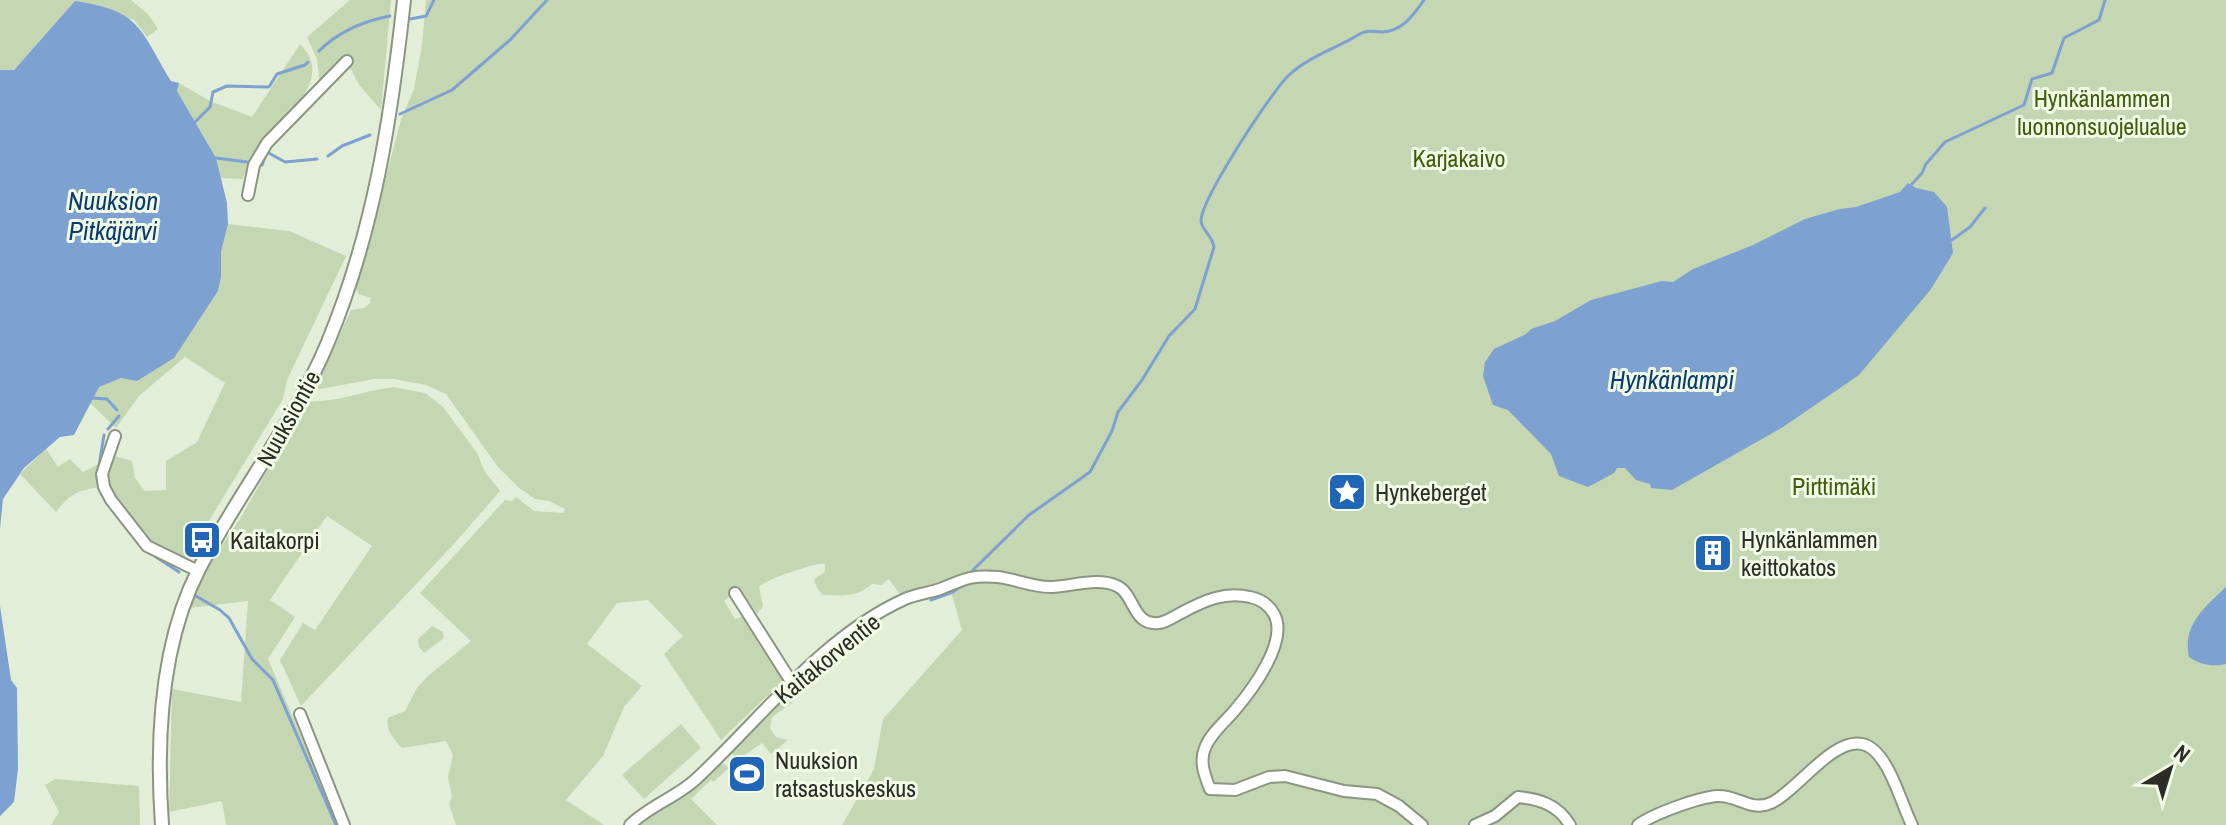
<svg xmlns="http://www.w3.org/2000/svg" width="2226" height="825" font-family="'Archivo Narrow',sans-serif">
<rect width="100%" height="100%" fill="#e3eed9"/>
<path fill="#c5d6b2" d="M0 0H131L148 14 158 29 147 37 134 20 75 1 13 71 0 70Z
M350 0H391L381 110 360 86 345 59 320 84 317 59 307 37Z
M426 0H2226V825H842L874 769 883 719 962 630 949 585 902 597 889 579 881 585 872 584C858 597 842 596 823 595L817 588 814 579 825 572V564C816 562 769 579 759 586L763 606 757 614 740 588 724 601 735 619 744 616 786 678 721 740 664 654 683 636 648 600 617 603 587 644 642 686 624 707 603 756 566 800 604 825H456L449 804 452 797 448 777 453 755 446 741 402 748C394 739 385 730 388 718L405 711 417 688 428 676 471 641 420 593 505 500 512 501 516 497 534 511 563 513 565 509 549 501 535 499 519 488 498 467 446 394 426 385 394 379H374L315 390 351 310 364 308 370 303 371 298 359 294 356 289 401 120 414 89 422 45Z
M300 44C337 80 281 119 258 145 251 155 247 168 243 179L221 178 216 158 177 91 179 83 210 101 252 117Z
M228 224 289 231 346 256 287 380 283 399 190 552 184 558 150 543 108 485C81 491 74 489 56 512L20 474 46 449 58 467 70 459 83 472 115 456 132 461 135 478 145 491 166 490V461L197 442 225 383 185 357 139 396 116 428 89 402 99 387 121 378 206 309 218 291 221 277V252Z
M394 387 425 393 443 407 477 453 485 472 500 491 453 545 301 706 280 660 303 623 315 630 372 546 327 516 270 600 295 617 268 659 339 825H226L222 801 169 812 172 689 241 702 248 601 189 608 208 565 240 519 307 401C337 403 365 390 394 387Z
M432 626 443 632 444 638 424 653 419 647 418 639Z
M785 697H789L793 702 772 717 770 728 776 737 788 740 771 754 762 743 739 759 730 752 776 702Z
M681 724 701 748 644 799 622 775Z
M721 762 729 768 713 782 711 780 691 799 717 825H641L643 820Z
M55 779 139 786 140 825H51L59 812 45 785Z"/>
<path fill="#7da1d0" d="M75 1C141 11 139 28 171 81L179 83 177 91 216 158 227 203 228 224 221 252V277L218 291 174 358 137 381 121 378 99 387 74 435 60 437 24 468 3 499 0 529V70H14Z
M1908 183 1916 188 1934 192 1947 207 1953 253 1931 289 1859 375 1783 427 1672 490 1651 488 1650 484 1636 480 1625 468H1617L1614 473 1588 487 1559 476 1551 454 1508 410 1493 405 1483 376 1485 362 1494 349 1526 334 1531 329 1555 321 1591 300 1662 281 1673 282 1693 269 1753 245 1805 219 1840 209 1856 207 1900 192Z
M2226 587V664C2212 667 2201 665 2189 657 2182 625 2205 607 2226 587Z
M0 606 11 680 17 688 18 769 14 802 0 816Z"/>
<g fill="none" stroke-linecap="round" stroke-linejoin="round">
<path stroke="#7da1d0" stroke-width="3" d="M410 19 426 16 434 0
M319 51C338 32 364 21 390 16
M400 114 452 90 510 40 547 0
M195 122 210 107 213 92 227 86 269 87 277 74 305 65 308 62
M328 156 342 146 370 135
M216 158 247 162
M262 165 267 152 285 162 317 159
M1912 184 1922 173 1926 164 1945 142 2024 105 2032 79 2052 73 2064 38 2099 20 2105 0
M1952 240 1970 227 1985 208
M92 398 107 399 117 410
M108 429 119 416
M98 472 104 435
M156 557 179 572
M973 570 1029 515 1090 472 1112 431 1118 412 1142 380 1169 336 1195 309 1214 247C1212 235 1201 229 1201 221 1201 199 1272 91 1289 75 1308 57 1337 48 1358 35 1367 29 1373 32 1382 32 1403 31 1413 15 1424 0
M196 596 220 610 229 618 252 659 273 680 336 825
M931 600 953 592 962 585
M796 687 803 681"/>
<defs>
<path id="minor" d="M248 195 254 165 267 143 347 61
M115 436 102 474 104 487 111 500 147 546 198 571
M735 593 792 683
M300 714 344 825
M630 825C649 806 675 798 695 780 761 719 821 637 905 599 916 594 929 593 940 589 966 579 968 575 998 577 1016 579 1034 588 1052 587 1073 586 1098 577 1117 586 1135 594 1132 626 1159 623 1167 622 1175 616 1181 613 1203 601 1225 591 1250 597 1260 599 1269 605 1274 614 1289 641 1252 690 1235 710 1225 722 1210 734 1205 748 1199 762 1205 776 1210 789L1235 790 1269 777 1285 776 1344 791 1377 794 1399 806 1422 825
M1475 825 1495 816 1518 797C1540 799 1558 805 1570 825
M1638 825C1653 814 1699 797 1718 796 1737 795 1751 812 1771 803 1797 791 1832 738 1862 744 1888 749 1901 804 1912 825"/>
<path id="tertiary" d="M162 825C156 741 160 645 199 569 239 492 294 424 328 342 374 231 391 119 404 0"/>
</defs>
<use href="#minor" stroke="#8c9582" stroke-width="14"/>
<use href="#tertiary" stroke="#8c9582" stroke-width="16"/>
<use href="#minor" stroke="#fff" stroke-width="10"/>
<use href="#tertiary" stroke="#fff" stroke-width="12"/>
</g>
<defs>
<symbol id="sight-square" viewBox="-11 -11 22 22"><rect x="-9" y="-9" width="18" height="18" rx="4" fill="#2165b6" stroke="#f1fbe6"/><path d="M0-6L1.8-2.2L6-1.7L2.9 1.2L3.7 5.4L0 3.3L-3.7 5.4L-2.9 1.2L-6-1.7L-1.8-2.2Z" fill="#fff"/></symbol>
<symbol id="bus-square" viewBox="-11 -11 22 22"><rect x="-9" y="-9" width="18" height="18" rx="4" fill="#2165b6" stroke="#f1fbe6"/><path d="M-5-6H5V4H4V6H2V4H-2V6H-4V4H-5ZM-3.5-4V0h7V-4ZM-3.5 1.2v1.5H-2V1.2ZM2 1.2v1.5H3.5V1.2Z" fill="#fff"/></symbol>
<symbol id="building-square" viewBox="-11 -11 22 22"><rect x="-9" y="-9" width="18" height="18" rx="4" fill="#2165b6" stroke="#f1fbe6"/><path d="M-4-6H4V6H1V3H-1V6H-4ZM-2.5-4.3h1.7v1.8h-1.7ZM.8-4.3h1.7v1.8H.8ZM-2.5-1h1.7V.8h-1.7ZM.8-1h1.7V.8H.8Z" fill="#fff"/></symbol>
<symbol id="stadium-square" viewBox="-11 -11 22 22"><rect x="-9" y="-9" width="18" height="18" rx="4" fill="#2165b6" stroke="#f1fbe6"/><path d="M0-5a6.5 5 0 1 0 0 10a6.5 5 0 1 0 0-10ZM-3.5-1.8h7v3.6h-7Z" fill="#fff"/></symbol>
</defs>
<g fill-rule="evenodd">
<use href="#sight-square" x="1325" y="470" width="44" height="44"/>
<use href="#bus-square" x="180" y="518" width="44" height="44"/>
<use href="#building-square" x="1691" y="531" width="44" height="44"/>
<use href="#stadium-square" x="725" y="752" width="44" height="44"/>
</g>
<g text-anchor="middle" dominant-baseline="central" stroke-width="6" stroke-linejoin="round" paint-order="stroke">
<g font-size="24" fill="#3f5d0b" stroke="#f1fbe6">
<text x="2102" y="98">Hynkänlammen<tspan x="2102" dy="28">luonnonsuojelualue</tspan></text>
<text x="1459" y="158">Karjakaivo</text>
<text x="1834" y="486">Pirttimäki</text>
</g>
<g font-size="24" fill="#292d25" stroke="#f1fbe6">
<text transform="translate(288 418) rotate(-61)">Nuuksiontie</text>
<text transform="translate(827 658) rotate(-39)">Kaitakorventie</text>
</g>
<g font-size="24" fill="#292d25" stroke="#f1fbe6" text-anchor="start">
<text x="1375" y="492">Hynkeberget</text>
<text x="1741" y="539">Hynkänlammen<tspan x="1741" dy="28">keittokatos</tspan></text>
<text x="230" y="540">Kaitakorpi</text>
<text x="775" y="760">Nuuksion<tspan x="775" dy="28">ratsastuskeskus</tspan></text>
</g>
<g font-size="26" font-style="italic" fill="#083b74" stroke="#f1fbe6">
<text x="113" y="200">Nuuksion<tspan x="113" dy="30">Pitkäjärvi</tspan></text>
<text x="1672" y="379">Hynkänlampi</text>
</g>
</g>
<g transform="translate(2170 769) rotate(38)" stroke="#f1fbe6" stroke-width="6" paint-order="stroke">
<path d="M0-6L14 30L0 20L-14 30Z" fill="#292d25"/>
<text y="-12" font-size="22" font-weight="bold" text-anchor="middle" fill="#292d25">N</text>
</g>
</svg>
